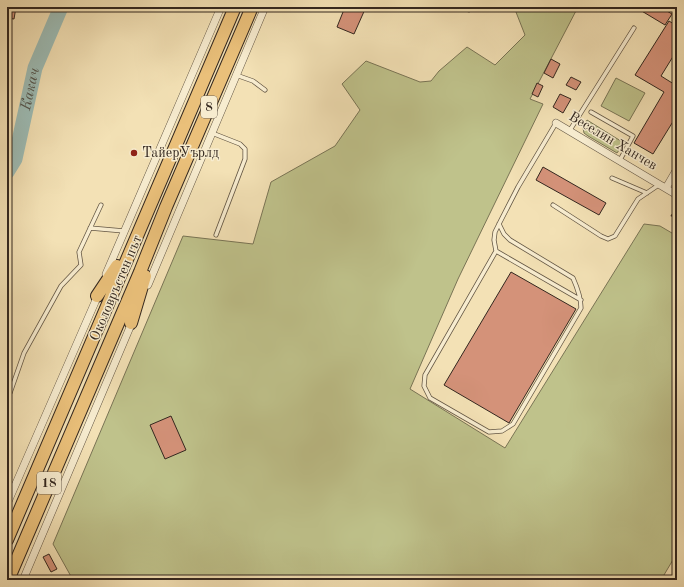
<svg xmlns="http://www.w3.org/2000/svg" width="684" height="587" font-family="'Old Standard TT',serif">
<rect width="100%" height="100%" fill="#f3e1b5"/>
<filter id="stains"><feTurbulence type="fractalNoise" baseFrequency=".005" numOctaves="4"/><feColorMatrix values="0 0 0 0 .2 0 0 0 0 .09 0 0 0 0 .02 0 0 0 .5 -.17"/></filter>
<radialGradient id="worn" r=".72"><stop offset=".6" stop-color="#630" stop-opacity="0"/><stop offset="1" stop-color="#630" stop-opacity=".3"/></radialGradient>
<path fill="#bfc28b" stroke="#797455" d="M514 7H578L530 99 543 104 458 279 410 389 505 448 644 224 660 226 677 236V553L661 580H73L53 544 183 236 253 244 271 182 335 146 360 110 342 84 366 61 420 82 431 81 439 71 467 47 495 65 525 35Z
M616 78 645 93 629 121 601 106Z
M587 120 624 143 617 153 588 136 584 133 583 128Z"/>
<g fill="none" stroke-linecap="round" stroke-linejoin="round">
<path stroke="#9dbcb5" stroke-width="15" id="s1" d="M7 172 15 159 35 68 61 7"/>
</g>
<path fill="#d49279" stroke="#33271f" d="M7 7H16L14 19 7 18Z
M345 7H366L354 34 337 27Z
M635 7H660L672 14 665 25Z
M669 21 677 26V50L661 76 677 86V115L653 154 634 143 664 92 635 75Z
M551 59 560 64 553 78 544 73Z
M571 77 581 82 576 90 566 85Z
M537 83 543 86 538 97 532 94Z
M560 94 571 99 563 113 553 107Z
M543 167 606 203 599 215 536 180Z
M511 272 576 309 509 423 444 385Z
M171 416 186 450 165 459 150 425Z
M49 554 57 569 51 572 43 557Z"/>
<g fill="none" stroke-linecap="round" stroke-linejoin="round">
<defs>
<path id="lane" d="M468 7 469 10
M236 75 253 81 265 90
M591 112 633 136 620 160
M570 130 634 28
M212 133 240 144 245 149V159L216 235
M612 178 647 193
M553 205 601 236 608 239 615 236 638 199 660 184
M499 224 504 234 510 240 573 278C577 287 581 297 581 308L513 424 502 431 489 432 430 398 424 386 425 375 496 251 494 240 495 232 499 224 518 187 556 123
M90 228 124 231
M496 251 581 300
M10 393 24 353 61 286 81 265 79 252 101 205"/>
<path id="street" d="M556 123 677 195
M666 188 677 169
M106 274 221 7
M148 285 265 7
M7 504 99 293
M23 580 133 320"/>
<path id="highway" d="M97 296 117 266
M131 323 145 276
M7 540 235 7
M8 580 140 272 166 207 252 7"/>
</defs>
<use href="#lane" stroke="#635644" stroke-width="5"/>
<use href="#street" stroke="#635644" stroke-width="8"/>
<use href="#highway" stroke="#33271f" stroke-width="14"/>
<use href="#lane" stroke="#f7eccf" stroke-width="3.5"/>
<use href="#street" stroke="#f7eccf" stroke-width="7"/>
<use href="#highway" stroke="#eac07a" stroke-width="12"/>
<path stroke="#33271f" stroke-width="2.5" stroke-dasharray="7 7" stroke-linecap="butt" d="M671 215 677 218"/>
</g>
<circle fill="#8f2418" stroke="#f7eccf" stroke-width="1.5" cx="134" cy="153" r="4"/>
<g text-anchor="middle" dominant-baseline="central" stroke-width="3" stroke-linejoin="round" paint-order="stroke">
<g fill="#f7eccf" stroke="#6e6254" stroke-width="1">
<rect x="201" y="96" width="16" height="22" rx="3"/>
<rect x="37" y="472" width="24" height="22" rx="3"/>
</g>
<g font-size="13" font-weight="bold" fill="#33271f">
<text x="209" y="107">8</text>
<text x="49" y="483">18</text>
</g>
<g font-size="14" fill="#33271f" stroke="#f7eccf">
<text transform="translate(613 141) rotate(31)">Веселин Ханчев</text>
<text transform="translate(116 288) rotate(-67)">Околовръстен път</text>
</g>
<g font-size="14" fill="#33271f" stroke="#f7eccf" text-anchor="start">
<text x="142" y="153">ТайерУърлд</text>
</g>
<g font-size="15" font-style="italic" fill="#53544c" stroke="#f7eccf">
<text stroke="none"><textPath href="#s1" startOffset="87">Какач</textPath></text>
</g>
</g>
<rect width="684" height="587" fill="none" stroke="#f3e1b5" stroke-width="24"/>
<rect x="8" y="8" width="668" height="571" fill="none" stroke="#33271f" stroke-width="2"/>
<rect x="12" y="12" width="660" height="563" fill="none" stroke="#33271f"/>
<rect width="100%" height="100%" filter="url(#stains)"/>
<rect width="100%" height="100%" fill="url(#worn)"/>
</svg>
